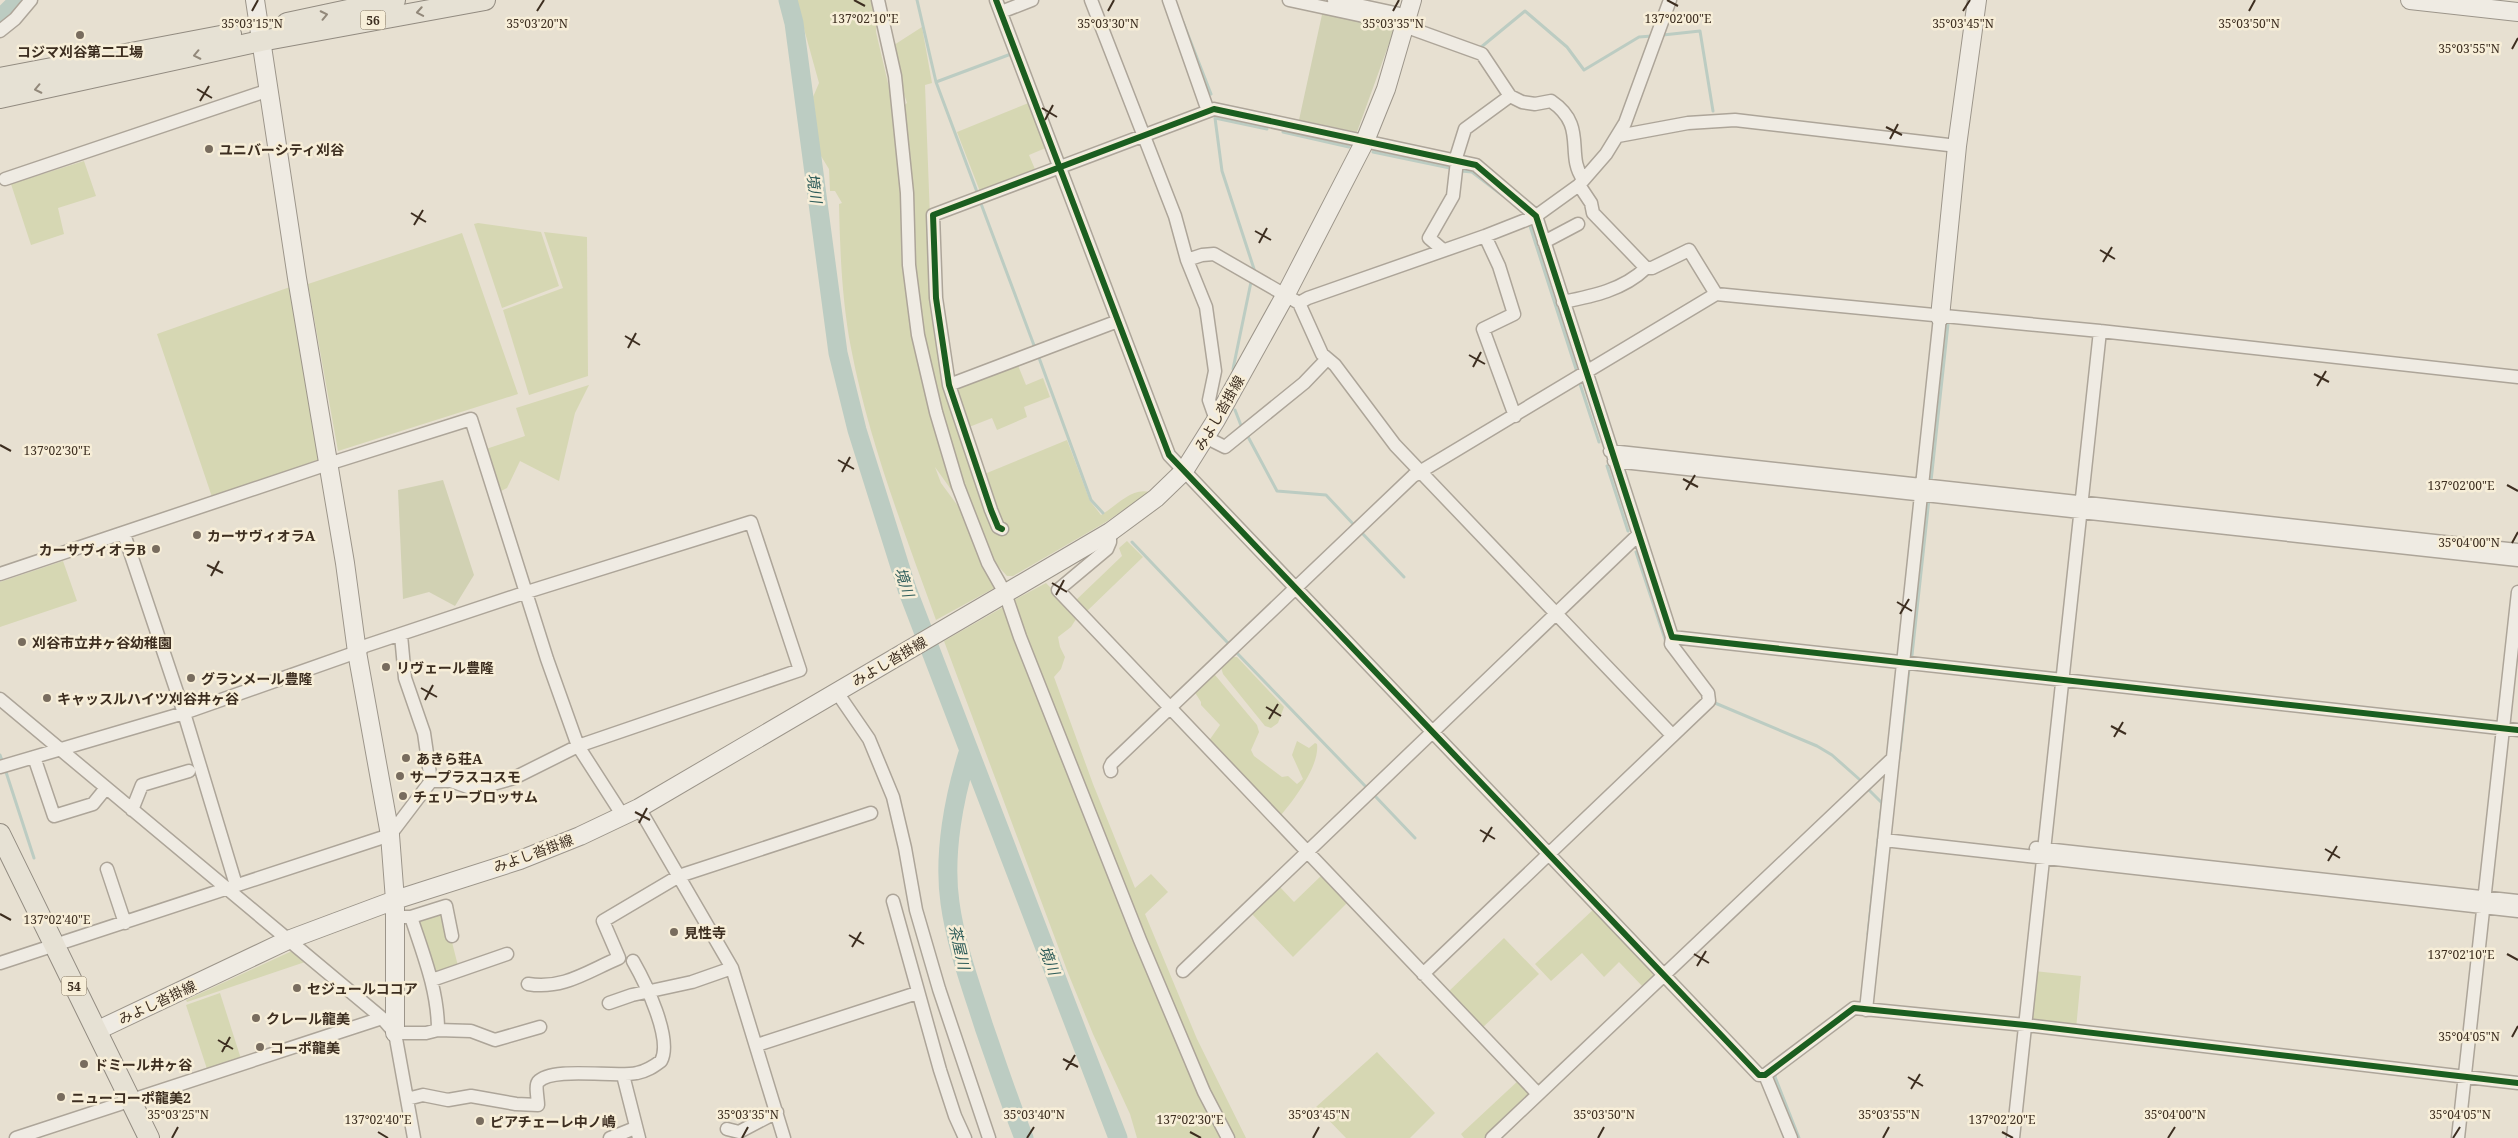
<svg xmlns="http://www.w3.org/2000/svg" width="2518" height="1138" font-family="'Noto Serif','Noto Sans JP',serif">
<rect width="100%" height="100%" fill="#e7e0d1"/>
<path fill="#d6d7b3" d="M796 0H874L877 10 876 32 894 109 907 266 962 505 935 467 941 483 969 521 998 586 936 620C904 531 869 442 851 348 842 301 840 252 839 204L842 203 835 191H830L829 169 816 148 817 129 813 97 819 83Z
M922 27 932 83 925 85 933 297 938 333 982 475 1067 440 1090 501 1101 515C1115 507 1132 487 1149 492L1106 522 1013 576H1007L997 565 986 550 949 447 920 332 901 108 907 103 900 82 894 45Z
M1031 102 1048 147 1029 155 1037 174 981 194 957 132Z
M84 161 96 196 58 208 64 234 31 245 11 184Z
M478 223 541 232 559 286 502 308 474 224Z
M544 232 587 237 588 376 529 395 503 310 563 288Z
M462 233 518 394 338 451 308 284Z
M290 287 320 459 212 497 157 334Z
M1017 363 1026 385 1043 378 1050 397 1024 407 1027 417 997 430 992 418 964 429 955 385Z
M589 385 575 413 559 481 520 461 507 488 499 492 486 449 525 436 516 408Z
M1127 541 1143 557 1085 613 1074 602 1122 556 1119 548Z
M63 561 77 601 0 627V582Z
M1046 583 1078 616 1071 627 1058 637 1060 647 1065 657 1061 669 1054 677 1093 784 1135 888 1151 874 1168 892 1145 914 1197 1039 1246 1138H1232L1206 1089 1023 640 1014 600Z
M1005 606 1224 1138H1137L1130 1114 1093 1034 1068 973 944 641Z
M1233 657H1237L1284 707 1278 723 1271 728 1265 726 1223 674 1221 667Z
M1215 675 1257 725 1259 732 1251 750 1254 756 1282 777 1288 776 1297 784 1303 779 1292 755 1297 741 1309 748 1315 743 1317 744C1320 765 1294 800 1281 815H1278L1208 742 1220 725 1201 705V702L1194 691 1211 676Z
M1323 874 1349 901 1293 957 1252 914V911L1279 886 1294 902Z
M1595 908 1656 973 1645 989 1619 962 1604 977 1582 953 1551 981 1535 964Z
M440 911 445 914 458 966 439 974 434 970 416 922Z
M1504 938 1539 974 1480 1030 1446 994Z
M294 950 308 961 187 1002 186 1000Z
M2034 971 2081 976 2076 1029 2030 1022Z
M220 993 242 1062 208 1072 186 1005Z
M1377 1052 1435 1113 1410 1138H1346L1316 1107Z
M1520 1079 1533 1093 1489 1138H1464L1461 1134Z"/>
<path fill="#d1d1b3" d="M1323 10 1395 27 1357 132 1299 120Z
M443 480 474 575 455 606 429 592 403 599 398 490Z"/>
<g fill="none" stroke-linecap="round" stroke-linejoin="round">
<path stroke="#bcccc2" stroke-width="3" d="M917 0 936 82 977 192
M1183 22 1211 94
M1663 35 1700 31 1713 111
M1480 48 1525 11 1567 47 1584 70 1639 37 1652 36
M936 82 1011 54
M1283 132 1349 147
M1373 152 1450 168
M1461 171 1472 172 1502 195
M980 201 1035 348
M1530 226 1577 372
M1255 272 1222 171 1215 118 1267 129
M1038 355 1091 500 1103 513
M1233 369 1251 282
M1580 384 1599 442
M1235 410 1242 428
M1246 433 1277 491 1326 495 1355 526
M1607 466 1628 531
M1931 481 1948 324
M1362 533 1404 577
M1132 542 1228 643
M1636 552 1667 645
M1236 652 1368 789
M1912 655 1929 499
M1715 703 1817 746 1832 755 1859 779
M1900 751 1909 669
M0 755 3 763
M5 769 34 858
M1867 788 1882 803 1868 934
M1375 796 1415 838
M1776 1073 1775 1077 1799 1138"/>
<path stroke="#bcccc2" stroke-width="19" d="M788 0 794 23 838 353 857 430 907 589 1118 1138
M0 19 19 0
M969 750C954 796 943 854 950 903 956 946 971 986 984 1027 997 1064 1009 1101 1024 1138"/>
<defs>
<path id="street" d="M878 0 895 76 907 193 909 265 918 335 936 412 958 486 988 563 1005 593 1020 637 1140 940 1204 1092 1228 1138
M996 0 1169 455 1759 1075H1765L1854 1008 2025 1025 2518 1083
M1091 0 1175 216 1187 260 1206 307 1215 371 1209 400 1216 420
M1169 0 1208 111
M1289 0 1396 23 1482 54 1510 96 1522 102 1535 104 1551 101C1588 126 1565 154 1583 179
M1334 0 1409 16
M1001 12 1032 0
M0 31 15 19 31 0
M1618 136 1688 123 1735 120 1957 146
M1455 161 1465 129 1510 96
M5 179 269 90
M1579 185 1591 203 1593 213 1646 268H1652L1689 250 1716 294
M1485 236 1499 266 1514 314 1483 329 1515 416
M1544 242 1578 224
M1443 250 1429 238 1453 196 1457 161
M1187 260 1202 255 1214 254 1299 303 1322 354 1335 365 1395 445 1672 735
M1563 302C1593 296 1623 290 1646 268
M1299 303 1308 298 1485 236 1536 216 1579 185 1606 154 1625 123 1670 0
M949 385 1118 321
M1205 437 1225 447 1304 383 1327 359
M1610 451 2518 550
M1614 461 2518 560
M1002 529 998 527 991 510 949 385 936 298 933 215 1214 109 1476 165 1536 216 1672 637 2518 730
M1110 532V542L1107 549 1058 590 1538 1094
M124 534 184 713 236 885
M0 574 328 464 471 419 547 659 578 746 623 816
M401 635 405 678 424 733 431 781
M836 691 869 739 893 797 905 848 916 910 939 989 989 1138
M0 699 382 1018 395 1033 414 1138
M34 757 54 816 93 804 106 788
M0 767 184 713 357 652 365 646 527 592 751 522 800 670 578 746 514 778 486 786 468 787 451 781H431L390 835 0 963
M1111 771 1110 767 1112 763 1413 476 1716 294 2100 331 2518 377
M639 808 732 968 784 1138
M132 810 142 785 189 771
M1884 840 2518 911
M2036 848 2518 901
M107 869 125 923
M893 901 940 1070 955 1116 965 1138
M403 917H411L446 906 452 936
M411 917C423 954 438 990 438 1030
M1183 971 1637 536
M1423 974 1709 701 1708 693 1671 644 1672 637
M432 980 507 954
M528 984C563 990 588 971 619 958L603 921 679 876 871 813
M609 1003 632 995 692 982 732 968
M1866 1010 1940 317
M395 1033H426L438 1030 471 1031 495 1040 540 1027
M757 1045 917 993
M623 1075 639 1138
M1765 1075 1791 1138
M407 1099 423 1095 448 1100 471 1096 516 1104 538 1105C538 1099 535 1086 538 1082 552 1066 617 1078 637 1073 647 1071 653 1067 661 1061 673 1039 645 982 633 961
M727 1129 739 1132 777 1112
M16 1138 382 1018
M610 1138 635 1128
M1492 1138 1893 758
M2013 1138 2100 331
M2458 1138 2518 592"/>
<path id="secondary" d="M255 0 297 278 345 563 357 652 390 835 395 900V1033
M2410 0 2518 12
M1940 317 1957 146 1977 0
M96 1031 288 940 395 900 520 860 580 836 639 808 1110 532 1156 498 1184 471 1216 420 1286 294 1365 141 1386 89 1412 0"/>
<path id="primary" d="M287 23 395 0
M0 78 231 34
M0 98 261 41 485 0
M0 834 149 1138"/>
</defs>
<use href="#street" stroke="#ada599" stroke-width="15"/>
<use href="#secondary" stroke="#9c958a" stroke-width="20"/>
<use href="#primary" stroke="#928b80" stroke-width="22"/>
<use href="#street" stroke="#efebe3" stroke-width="12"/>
<use href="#secondary" stroke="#efebe3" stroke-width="18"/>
<use href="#primary" stroke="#e6e1d4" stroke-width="20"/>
<defs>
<path id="cycleway" d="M996 0 1169 455 1759 1075H1765L1854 1008 2025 1025 2518 1083
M1002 529 998 527 991 510 949 385 936 298 933 215 1214 109 1476 165 1536 216 1672 637 2518 730"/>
</defs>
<use href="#cycleway" stroke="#f7eed8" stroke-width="9"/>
<use href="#cycleway" stroke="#1b5e20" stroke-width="6"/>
</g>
<defs><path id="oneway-chevron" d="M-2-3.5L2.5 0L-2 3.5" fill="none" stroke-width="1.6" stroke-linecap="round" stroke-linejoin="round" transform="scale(1.25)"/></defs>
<g stroke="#92887a">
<use href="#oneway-chevron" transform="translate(420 12) rotate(170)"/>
<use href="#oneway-chevron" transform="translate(324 15) rotate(-12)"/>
<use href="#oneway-chevron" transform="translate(197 55) rotate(168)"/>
<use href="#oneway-chevron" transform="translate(38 89) rotate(168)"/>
</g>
<path fill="none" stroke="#3d2e20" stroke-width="2" d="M854 0 865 6M1667 0 1678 6M252 11 258 0M537 11 544 0M1108 11 1114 0M1393 11 1399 0M1963 11 1970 0M2249 11 2255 0M2512 49 2518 38M197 89 212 98M200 101 209 86M1042 108 1057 117M1045 120 1053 105M1886 127 1902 135M1890 139 1898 124M411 213 426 222M414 225 423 210M1255 231 1271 240M1259 243 1267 228M2100 250 2115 259M2103 262 2112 247M625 336 640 345M628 348 636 333M1469 355 1485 364M1473 367 1481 352M2314 374 2329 382M2317 386 2326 371M0 445 11 451M838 460 854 469M842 472 850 457M1683 479 1698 487M2507 485 2518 491M1686 490 1695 475M2512 543 2518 532M207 565 223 573M211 576 219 561M1052 583 1067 592M1056 595 1064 580M1897 602 1912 611M1900 614 1909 599M421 688 437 697M425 700 433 685M1266 707 1281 716M1269 719 1278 704M2111 726 2126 734M2114 737 2123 722M635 812 650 820M639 823 647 808M1480 830 1495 839M1483 842 1492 827M2325 849 2340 858M2328 861 2337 846M0 914 11 920M849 935 864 944M852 947 861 932M1694 954 1709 963M2507 954 2518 960M1697 966 1706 951M2512 1037 2518 1026M218 1040 233 1049M222 1052 230 1037M1063 1059 1078 1067M1066 1070 1075 1055M1908 1077 1923 1086M1911 1089 1920 1074M378 1132 388 1138M1190 1132 1201 1138M2002 1132 2013 1138M172 1138 178 1127M742 1138 748 1127M1027 1138 1034 1127M1313 1138 1319 1127M1598 1138 1604 1127M1883 1138 1889 1127M2168 1138 2175 1127M2453 1138 2460 1127"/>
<g fill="#786c5e" stroke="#f7eed8" stroke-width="2">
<circle cx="80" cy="35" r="5"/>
<circle cx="209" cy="149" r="5"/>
<circle cx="197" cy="535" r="5"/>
<circle cx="156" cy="549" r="5"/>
<circle cx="22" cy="642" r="5"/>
<circle cx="386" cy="667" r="5"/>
<circle cx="191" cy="678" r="5"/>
<circle cx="47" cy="698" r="5"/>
<circle cx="406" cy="758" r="5"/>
<circle cx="400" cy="776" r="5"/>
<circle cx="403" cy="796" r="5"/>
<circle cx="674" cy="932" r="5"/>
<circle cx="297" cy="988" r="5"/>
<circle cx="256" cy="1018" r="5"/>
<circle cx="260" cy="1047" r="5"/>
<circle cx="84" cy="1064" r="5"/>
<circle cx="61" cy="1097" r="5"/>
<circle cx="480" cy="1121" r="5"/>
</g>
<g text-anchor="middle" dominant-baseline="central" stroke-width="5" stroke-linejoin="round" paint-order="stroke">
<g fill="#f7eed8" stroke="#756857" stroke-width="1">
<rect x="360.5" y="10.5" width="25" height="19" rx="4"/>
<rect x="61.5" y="976.5" width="25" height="19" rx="4"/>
</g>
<g font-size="12" font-weight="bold" fill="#3d2e20">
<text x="373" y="20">56</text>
<text x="74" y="986">54</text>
</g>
<g font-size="14" font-weight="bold" fill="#3d2e20" stroke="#f7eed8" text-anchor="start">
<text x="80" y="51" text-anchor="middle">コジマ刈谷第二工場</text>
<text x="219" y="149">ユニバーシティ刈谷</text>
<text x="207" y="535">カーサヴィオラA</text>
<text x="146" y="549" text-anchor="end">カーサヴィオラB</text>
<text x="32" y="642">刈谷市立井ヶ谷幼稚園</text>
<text x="396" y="667">リヴェール豊隆</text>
<text x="201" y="678">グランメール豊隆</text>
<text x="57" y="698">キャッスルハイツ刈谷井ヶ谷</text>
<text x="416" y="758">あきら荘A</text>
<text x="410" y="776">サープラスコスモ</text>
<text x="413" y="796">チェリーブロッサム</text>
<text x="684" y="932">見性寺</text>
<text x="307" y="988">セジュールココア</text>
<text x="266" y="1018">クレール龍美</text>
<text x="270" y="1047">コーポ龍美</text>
<text x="94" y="1064">ドミール井ヶ谷</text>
<text x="71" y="1097">ニューコーポ龍美2</text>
<text x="490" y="1121">ピアチェーレ中ノ嶋</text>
</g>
<g font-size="14" fill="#3d2e20" stroke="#f7eed8">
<text transform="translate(1219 413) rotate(-60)">みよし沓掛線</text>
<text transform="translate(889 661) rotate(-30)">みよし沓掛線</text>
<text transform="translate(533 853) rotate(-20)">みよし沓掛線</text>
<text transform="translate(157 1002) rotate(-25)">みよし沓掛線</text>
</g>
<g font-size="15" font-style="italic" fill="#2f5d5a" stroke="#f7eed8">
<text transform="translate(815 188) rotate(82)">境川</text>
<text transform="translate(905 582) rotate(72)">境川</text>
<text transform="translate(960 947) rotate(77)">茶屋川</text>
<text transform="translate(1050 960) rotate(69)">境川</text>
</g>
</g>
<g font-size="12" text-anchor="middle" fill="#3d2e20" stroke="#f7eed8" stroke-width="5" stroke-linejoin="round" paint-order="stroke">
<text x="865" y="23">137°02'10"E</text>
<text x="1678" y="23">137°02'00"E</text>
<text x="252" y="28">35°03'15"N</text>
<text x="537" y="28">35°03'20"N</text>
<text x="1108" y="28">35°03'30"N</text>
<text x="1393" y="28">35°03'35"N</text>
<text x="1963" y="28">35°03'45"N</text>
<text x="2249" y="28">35°03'50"N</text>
<text x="2469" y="53">35°03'55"N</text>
<text x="57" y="455">137°02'30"E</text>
<text x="2461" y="490">137°02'00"E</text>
<text x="2469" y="547">35°04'00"N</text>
<text x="57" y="924">137°02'40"E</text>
<text x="2461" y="959">137°02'10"E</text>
<text x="2469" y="1041">35°04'05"N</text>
<text x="178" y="1119">35°03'25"N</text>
<text x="748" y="1119">35°03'35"N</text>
<text x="1034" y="1119">35°03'40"N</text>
<text x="1319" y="1119">35°03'45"N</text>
<text x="1604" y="1119">35°03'50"N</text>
<text x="1889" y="1119">35°03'55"N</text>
<text x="2175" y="1119">35°04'00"N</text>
<text x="2460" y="1119">35°04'05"N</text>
<text x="378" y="1124">137°02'40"E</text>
<text x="1190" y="1124">137°02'30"E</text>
<text x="2002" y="1124">137°02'20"E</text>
</g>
</svg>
